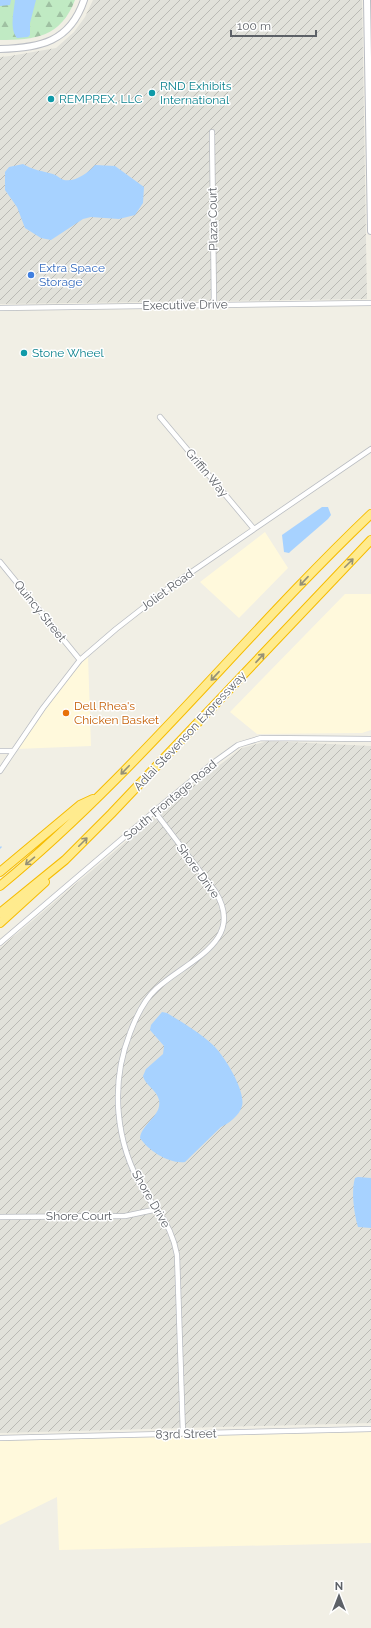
<svg xmlns="http://www.w3.org/2000/svg" width="371" height="1628" font-family="Raleway,sans-serif">
<defs>
<pattern id="industrial-furrows" width="10" height="10" patternUnits="userSpaceOnUse"><rect width="10" height="10" fill="#e1e1da"/><path d="M-1 1l2-2M0 10L10 0M9 11l2-2" fill="none" stroke="#babab5"/></pattern>
<pattern id="forest-firs" width="22" height="20" patternUnits="userSpaceOnUse"><rect width="22" height="20" fill="#c0eac3"/><path d="M5 1l3.5 6h-7zM16 11l3.5 6h-7z" fill="#9fc1a2"/></pattern>
</defs>
<rect width="100%" height="100%" fill="#f1efe5"/>
<path fill="#fff9dc" d="M265 532 288 568 239 618 200 582Z
M345 594H371V730L362 733 257 734 230 712Z
M88 656 91 746 16 749 69 678Z
M371 1432V1543L59 1550 57 1497 0 1525V1441Z"/>
<path fill="url(#industrial-furrows)" d="M93 0H362L367 299 0 304V57L10 56 56 48 74 32 85 17Z
M268 741 371 746V1423L0 1433V948L193 785 242 748Z"/>
<path fill="url(#forest-firs)" d="M0 0H75C61 37 35 40 0 40Z"/>
<path fill="#a7d2ff" d="M0 0H11L10 5 0 6Z
M15 0H36L30 23V35L28 37 17 38C9 29 14 11 15 0Z
M23 164C33 170 42 171 53 174 57 175 60 179 64 180 76 182 88 173 95 165L115 166 144 187 143 203 135 215 119 219 91 217 83 219 51 240 41 238 25 228 17 207 5 190V172L9 167Z
M322 507H328L331 515 328 519 291 551 289 553 284 552 282 535Z
M162 1012 167 1013C183 1023 199 1032 213 1045 224 1055 246 1091 242 1106 240 1115 228 1124 221 1127L185 1162C169 1164 149 1151 140 1138 142 1123 162 1116 159 1100 157 1090 145 1085 143 1076L146 1069 163 1054 164 1046 150 1030 151 1025Z
M358 1177 371 1178V1228L358 1227C354 1214 351 1191 355 1178Z"/>
<g fill="none" stroke-linecap="round" stroke-linejoin="round">
<path stroke="#a7d2ff" stroke-width="1.5" d="M0 848 1 847"/>
<defs>
<path id="street" d="M212 132 214 305
M0 308 371 303
M160 417 254 529
M0 562 80 660
M0 751H13
M0 771 43 708 80 660 116 629 171 586 371 449
M155 812 215 891C247 942 186 961 156 989 144 1000 136 1017 130 1033 110 1084 115 1143 144 1191 147 1197 152 1202 156 1208 166 1221 174 1238 177 1255L183 1434
M0 943 163 804 213 763 238 745 261 738 371 739
M0 1217 125 1216 158 1209
M0 1438 371 1429"/>
<path id="secondary" d="M367 0 371 231
M0 49C40 48 70 42 84 0"/>
<path id="highway" d="M0 872 80 805 93 799
M0 886C136 774 244 635 371 514
M0 913 65 860 111 814 371 540
M0 923 45 882"/>
</defs>
<use href="#street" stroke="#babdc2" stroke-width="6"/>
<use href="#secondary" stroke="#bbbec4" stroke-width="8"/>
<use href="#highway" stroke="#f6bc00" stroke-width="10"/>
<use href="#street" stroke="#fff" stroke-width="4.5"/>
<use href="#secondary" stroke="#fff" stroke-width="6"/>
<use href="#highway" stroke="#ffeb8e" stroke-width="8"/>
</g>
<defs><path id="oneway-shaft" d="M-6 0H5M1.5-3L5.5 0L1.5 3" fill="none" stroke-width="1.6" stroke-linecap="round" stroke-linejoin="round"/></defs>
<g stroke="#969175">
<use href="#oneway-shaft" transform="translate(349 563) rotate(-45)"/>
<use href="#oneway-shaft" transform="translate(304 581) rotate(133)"/>
<use href="#oneway-shaft" transform="translate(260 658) rotate(-47)"/>
<use href="#oneway-shaft" transform="translate(215 676) rotate(133)"/>
<use href="#oneway-shaft" transform="translate(125 770) rotate(134)"/>
<use href="#oneway-shaft" transform="translate(83 842) rotate(-45)"/>
<use href="#oneway-shaft" transform="translate(30 861) rotate(140)"/>
</g>
<g fill="#0f9aa8" stroke="#fff" stroke-width="1.5">
<circle cx="152" cy="93" r="4"/>
<circle cx="51" cy="99" r="4"/>
<circle cx="24" cy="353" r="4"/>
</g>
<circle fill="#3f7fe0" stroke="#fff" stroke-width="1.5" cx="31" cy="275" r="4"/>
<circle fill="#e8710a" stroke="#fff" stroke-width="1.5" cx="66" cy="713" r="4"/>
<g text-anchor="middle" dominant-baseline="central" stroke-width="3" stroke-linejoin="round" paint-order="stroke">
<g font-size="12" fill="#0d838f" stroke="#fff" text-anchor="start">
<text x="160" y="86">RND Exhibits<tspan x="160" dy="14">International</tspan></text>
<text x="59" y="99">REMPREX, LLC</text>
<text x="32" y="353">Stone Wheel</text>
</g>
<g font-size="12" fill="#5d6167" stroke="#fff">
<text transform="translate(213 219) rotate(-91)">Plaza Court</text>
<text transform="translate(185 305) rotate(-1)">Executive Drive</text>
<text transform="translate(207 473) rotate(50)">Griffin Way</text>
<text transform="translate(167 590) rotate(-36)">Joliet Road</text>
<text transform="translate(40 611) rotate(51)">Quincy Street</text>
<text transform="translate(190 731) rotate(-47)">Adlai Stevenson Expressway</text>
<text transform="translate(170 800) rotate(-40)">South Frontage Road</text>
<text transform="translate(198 871) rotate(54)">Shore Drive</text>
<text transform="translate(151 1199) rotate(60)">Shore Drive</text>
<text x="79" y="1216">Shore Court</text>
<text transform="translate(186 1434) rotate(-1)">83rd Street</text>
</g>
<g font-size="12" fill="#366cbe" stroke="#fff" text-anchor="start">
<text x="39" y="268">Extra Space<tspan x="39" dy="14">Storage</tspan></text>
</g>
<g font-size="12" fill="#c56008" stroke="#fff" text-anchor="start">
<text x="74" y="706">Dell Rhea's<tspan x="74" dy="14">Chicken Basket</tspan></text>
</g>
</g>
<g transform="translate(339 1596)" stroke="#ffffff" stroke-width="3" paint-order="stroke">
<path d="M0-3L7 15L0 10L-7 15Z" fill="#5d6167"/>
<text y="-6" font-size="11" font-weight="bold" text-anchor="middle" fill="#5d6167">N</text>
</g>
<path d="M231 30v6h85v-6" fill="none" stroke="#5d6167" stroke-width="2"/>
<text x="237" y="30" font-size="12" fill="#5d6167" stroke="#ffffff" stroke-width="3" paint-order="stroke">100 m</text>
</svg>
